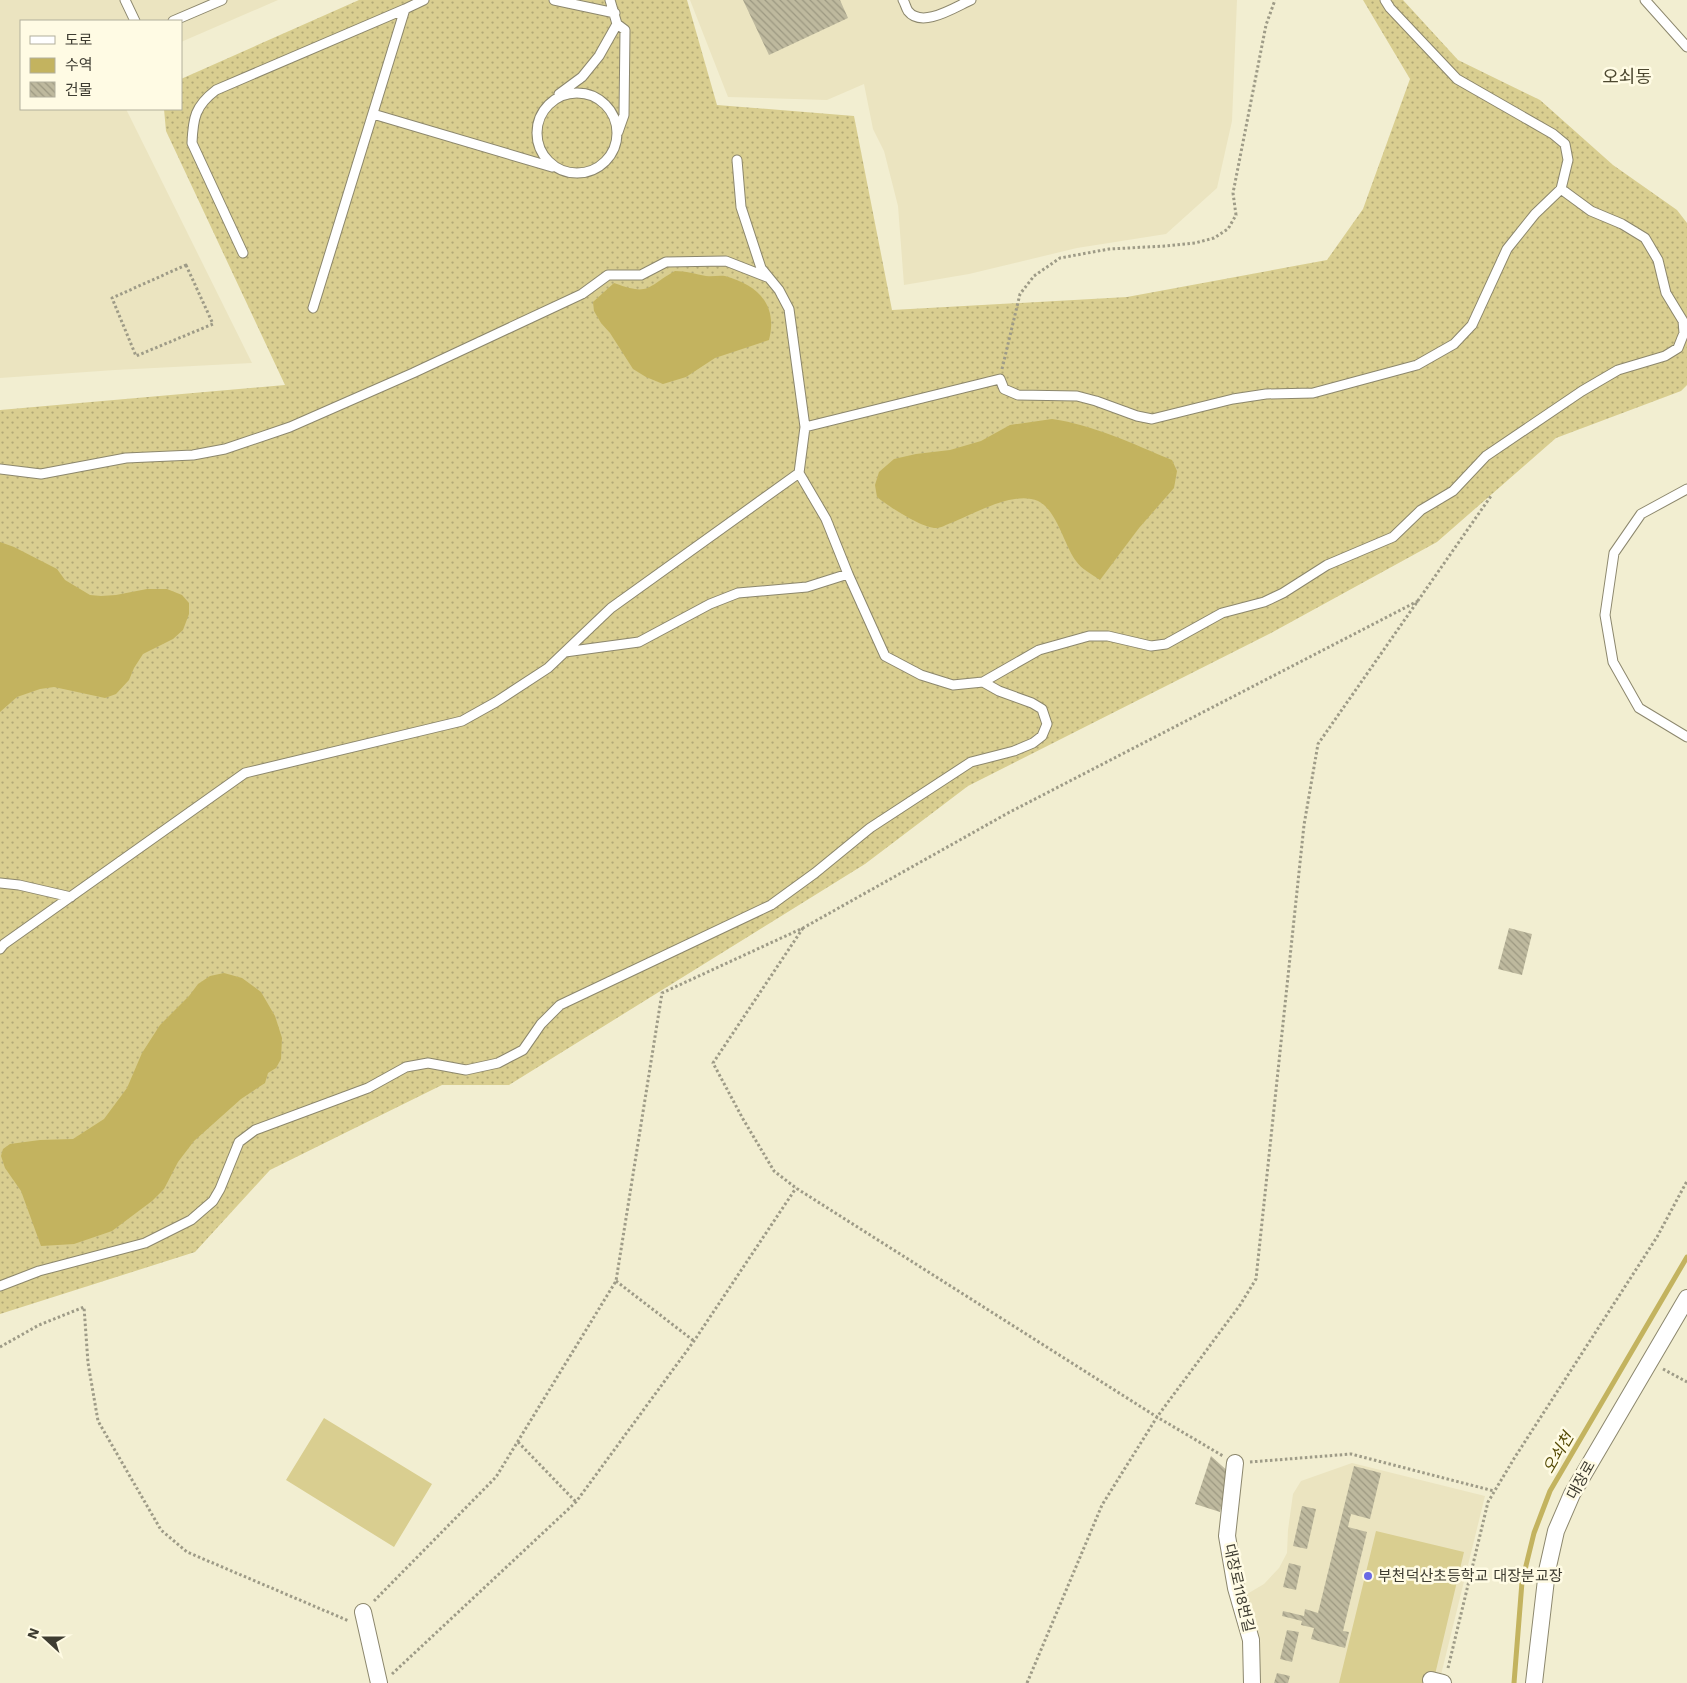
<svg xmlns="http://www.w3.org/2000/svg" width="1687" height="1683" font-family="'Work Sans','Noto Sans KR',sans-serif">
<defs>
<pattern id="grass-dots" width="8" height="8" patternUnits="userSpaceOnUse" patternTransform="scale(1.25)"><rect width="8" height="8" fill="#d9ce90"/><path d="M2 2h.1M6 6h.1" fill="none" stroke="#b1a876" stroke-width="1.8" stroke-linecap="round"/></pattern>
<pattern id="building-back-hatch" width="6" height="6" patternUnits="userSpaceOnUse" patternTransform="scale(1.25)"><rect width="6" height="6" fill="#beb99e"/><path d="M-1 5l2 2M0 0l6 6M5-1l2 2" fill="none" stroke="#9c9881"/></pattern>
</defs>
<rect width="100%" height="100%" fill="#f2eed1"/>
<path fill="#ebe4c0" d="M0 0H278L181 42V21H21V109H126L252 363 115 370 0 378Z
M690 0H1237L1232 121 1217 188 1166 234 1077 248 969 274 904 285 898 206 884 151 873 129 864 84 827 100 728 97Z
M1352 1463 1485 1496 1439 1683H1257L1242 1597 1264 1584 1279 1568 1287 1553 1288 1530 1293 1494 1301 1481Z"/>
<path fill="url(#grass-dots)" d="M359 0H687L717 105 854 116 892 310 1127 297 1327 260 1363 209 1410 79 1363 0H1403L1458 60 1540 100 1613 165 1677 210 1687 223V385L1681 391 1556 438 1437 542 1271 633 968 786 865 864 509 1085H442L270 1170 195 1252 0 1314V410L285 385 166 131 164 109H181V79Z"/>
<path fill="#d9ce90" d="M324 1418 432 1484 394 1547 286 1480Z
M1376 1531 1464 1552 1433 1683H1339Z"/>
<path fill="#c3b35f" d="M675 271C685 271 696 274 706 276 712 277 719 275 725 276 758 285 778 305 769 340L715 358 686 377 663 384 646 377 633 369 610 333 601 323 594 311 593 302 614 283C650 296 645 288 675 271Z
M1052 419C1094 425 1133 444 1172 460L1177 471 1174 488 1139 528 1100 580C1092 574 1081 569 1076 561 1064 545 1057 510 1038 501 1014 490 974 514 951 523 947 524 941 528 937 528 923 529 888 506 877 497L875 485 879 472 894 459 916 454 950 450 981 441 1010 425Z
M0 542 14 547 57 569 65 580 90 595 101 596 116 595 147 589H167L182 595 189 603V614L183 630 173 639 143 654 134 668 129 680 116 694 105 698 54 687 40 689 17 697 0 712Z
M224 973 242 978 261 992 275 1016 282 1038 281 1059 276 1068 268 1073 265 1083 241 1099 194 1141 178 1162 164 1189 152 1201 112 1231 74 1244 41 1246 21 1191 5 1168 1 1156 3 1149 10 1144 40 1140 73 1139 104 1119 127 1088 142 1053 160 1025 189 996 198 984 210 976Z"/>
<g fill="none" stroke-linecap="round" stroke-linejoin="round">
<path stroke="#c3b35f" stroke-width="5" d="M1514 1683 1522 1582 1534 1533 1550 1491 1687 1257"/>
</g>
<path fill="url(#building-back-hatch)" d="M743 0H840L848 18 769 55Z
M1509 928 1532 934 1522 975 1498 969Z
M1211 1456 1231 1474 1220 1512 1195 1504Z
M1354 1466 1381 1473 1370 1519 1351 1514 1348 1527 1367 1532 1343 1631 1349 1632 1345 1648 1311 1639 1314 1628 1301 1625 1302 1621 1282 1616 1283 1611 1304 1616 1305 1609 1318 1613Z
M1302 1506 1316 1509 1307 1549 1293 1546Z
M1289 1563 1301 1566 1296 1590 1283 1587Z
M1287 1630 1299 1632 1292 1662 1280 1659Z
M1277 1673 1290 1676 1288 1683H1274Z"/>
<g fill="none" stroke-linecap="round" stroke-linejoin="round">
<defs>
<path id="lane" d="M125 0 135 21
M554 0 615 13
M610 0 617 24 625 30 624 115 618 132
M903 0C905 3 906 8 908 11 922 29 955 7 971 0
M1645 0 1687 47
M173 21 222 0
M537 133a40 40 0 1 1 80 0a40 40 0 1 1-80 0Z
M559 94 582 77 599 56 617 24
M373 114 552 167
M243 253 192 143C193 118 195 106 216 90L405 9
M313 308 405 9 424 0
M805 427 1000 379 1004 389 1018 395 1077 396 1096 401 1137 416 1152 419 1233 399 1266 394 1313 393 1417 365 1454 344 1472 325 1507 249 1535 214 1561 189 1568 160 1565 144 1553 134 1457 79 1390 8 1385 0
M0 469 41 474 126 458 193 455 225 449 290 427 413 373 582 294 608 275H641L666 262 726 261 767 277
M799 473 826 519 848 574 885 656 921 675 953 685 983 682 1039 650 1089 636H1108L1151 646 1166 644 1222 613 1264 602 1283 593 1327 565 1393 537 1421 510 1453 491 1486 456 1582 391 1618 370 1665 356 1678 348 1684 333 1683 321 1666 293 1658 260 1645 238 1622 224 1591 211 1561 189
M1687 489 1641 514 1614 553 1605 615 1613 662 1639 708 1687 737
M565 652 639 642 710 604 738 593 807 587 848 574
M0 883 19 885 71 897
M0 949 4 944 245 773 462 721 496 702 548 668 611 608 799 473 805 427 789 309 779 290 761 268 741 207 737 160
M0 1286 39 1271 145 1243 191 1220 213 1201 220 1189 239 1142 255 1130 368 1088 406 1067 428 1063 466 1070 498 1063 523 1050 541 1024 560 1005 771 905 815 873 870 828 971 762 1014 751 1033 743 1042 736 1047 724 1042 709 1032 703 999 691 983 682"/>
<path id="street" d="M1235 1463 1227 1536 1236 1588 1251 1640 1252 1683
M363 1612 379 1683
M1431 1680 1443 1683
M1534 1683 1547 1571 1556 1531 1572 1494 1687 1298"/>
</defs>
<use href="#lane" stroke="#8c876d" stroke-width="11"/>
<use href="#street" stroke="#8c876d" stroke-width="18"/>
<path stroke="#9e9b87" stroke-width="3" stroke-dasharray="2.5 2.5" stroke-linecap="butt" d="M186 265 213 324 136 356 112 298Z
M1002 369 1020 294 1034 276 1060 258 1109 249 1166 246 1195 243 1214 238 1228 229 1236 215 1233 193 1266 25 1275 0
M803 928 713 1063 743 1119 774 1171 796 1188 1157 1417 1223 1456
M616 1281 694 1341
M0 1347 39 1325 84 1307 88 1363 98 1421 161 1530 187 1552 349 1621
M1663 1369 1687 1382
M518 1442 576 1502
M1250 1462 1351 1454 1494 1491
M374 1601 496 1477 616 1281 662 993 803 928 1008 813 1418 601
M1448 1668 1488 1502 1515 1457 1657 1237 1687 1181
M392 1674 576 1502 694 1341 796 1188
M1027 1683 1102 1505 1157 1417 1240 1305 1256 1279 1304 825 1318 744 1491 496"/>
<use href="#lane" stroke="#fff" stroke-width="9"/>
<use href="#street" stroke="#fff" stroke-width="16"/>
</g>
<circle fill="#6a6ae4" stroke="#fffbe4" stroke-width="2" cx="1368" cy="1576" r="5"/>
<g text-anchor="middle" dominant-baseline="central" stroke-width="5" stroke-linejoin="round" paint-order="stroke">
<g font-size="15" fill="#3e3c31" stroke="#fffbe4">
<text transform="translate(1581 1480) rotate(-61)">대장로</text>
<text transform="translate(1239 1588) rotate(77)">대장로118번길</text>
</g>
<g font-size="15" fill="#3e3c31" stroke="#fffbe4" text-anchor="start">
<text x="1378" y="1576">부천덕산초등학교 대장분교장</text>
</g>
<g font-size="16" font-style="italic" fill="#554a05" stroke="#fffbe4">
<text transform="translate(1558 1453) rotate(-60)">오쇠천</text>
</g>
<g font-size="18" fill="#4c472f" stroke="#fffbe4">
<text x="1627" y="76">오쇠동</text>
</g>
</g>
<rect x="20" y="20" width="162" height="90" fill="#fffbe4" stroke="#b2af9c"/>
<rect x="30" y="36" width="25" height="8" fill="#ffffff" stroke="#b2af9c"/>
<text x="65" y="45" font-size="15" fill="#3e3c31">도로</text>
<rect x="30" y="58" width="25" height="15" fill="#c3b35f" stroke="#b2af9c"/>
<text x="65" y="70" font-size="15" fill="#3e3c31">수역</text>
<rect x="30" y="82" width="25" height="15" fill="url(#building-back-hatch)" stroke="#b2af9c"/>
<text x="65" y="95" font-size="15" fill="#3e3c31">건물</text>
<g transform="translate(45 1638) rotate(291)" stroke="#fffbe4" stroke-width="4" paint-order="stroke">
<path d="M0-4L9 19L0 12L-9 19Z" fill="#3e3c31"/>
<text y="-8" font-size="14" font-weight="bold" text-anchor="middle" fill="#3e3c31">N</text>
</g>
</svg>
